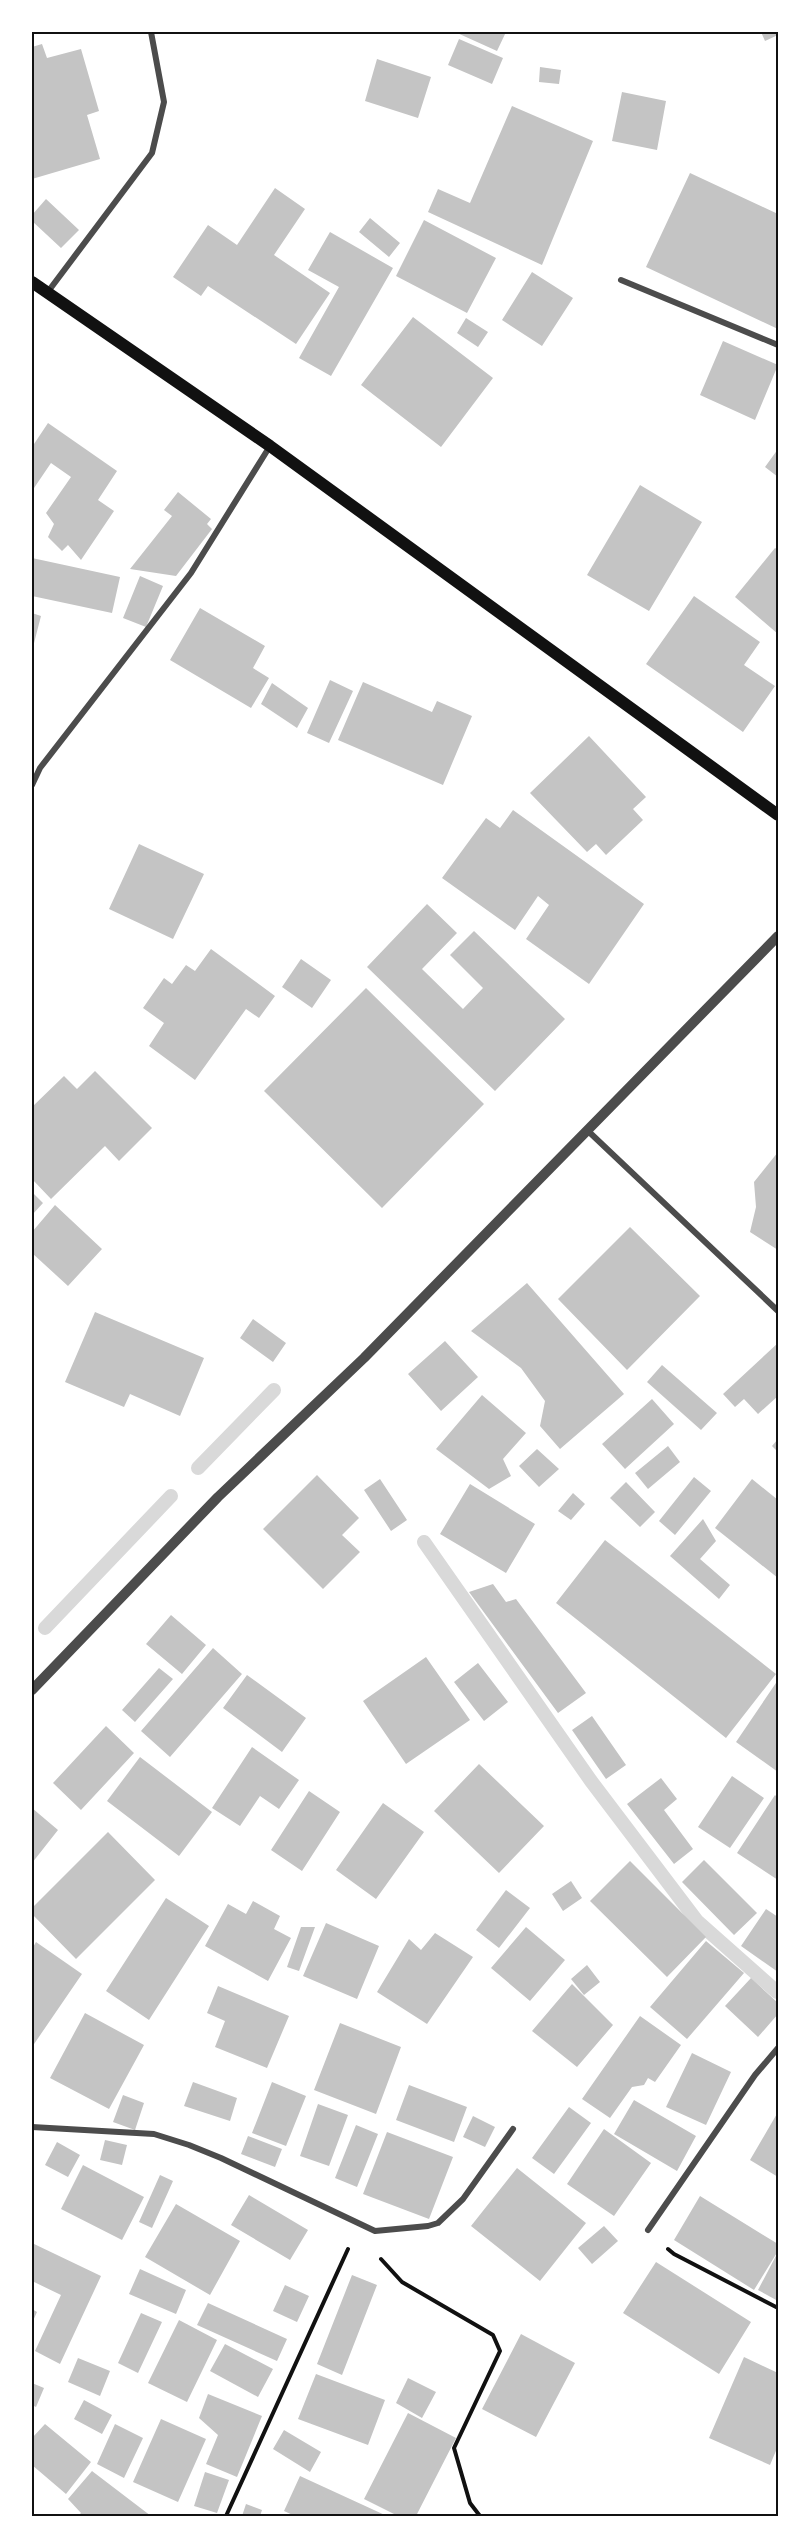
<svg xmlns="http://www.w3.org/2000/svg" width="810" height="2548" font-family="Figtree,sans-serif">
<rect width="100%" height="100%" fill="#fff"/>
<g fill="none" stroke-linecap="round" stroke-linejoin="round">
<path stroke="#d9d9d9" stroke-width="14" d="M198 1468 274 1390
M424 1542 591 1781 697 1921 777 1992
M45 1628 171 1496"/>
</g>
<path fill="#c4c4c4" d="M455 32H506L497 51Z
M761 32H778V35L765 41Z
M459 39 503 58 492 84 448 65Z
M42 44 47 58 81 49 99 111 87 115 100 159 32 179V47Z
M377 59 431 77 418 118 365 101Z
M540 67 561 70 559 84 539 82Z
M622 92 666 101 657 150 612 141Z
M512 106 593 141 542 265 428 212 438 189 470 203Z
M690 173 778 214V329L646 267Z
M275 188 305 209 274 255 330 293 296 344 208 286 201 296 173 277 208 225 237 245Z
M46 199 79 230 61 248 32 221V215Z
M370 218 400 243 389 257 359 232Z
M424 220 496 258 467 313 396 276Z
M330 232 393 268 331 376 299 358 339 287 308 270Z
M532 272 573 298 542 346 502 320Z
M413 317 493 378 441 447 361 385Z
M466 318 488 332 478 347 457 333Z
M723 341 778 365 755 420 700 395Z
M48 423 117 471 98 500 114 511 81 560 68 545 62 551 48 537 54 524 46 513 71 477 51 463 32 491V447Z
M778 449V477L765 467Z
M640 485 702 522 649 611 587 575Z
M178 492 211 519 207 524 212 529 176 576 130 569 172 516 164 510Z
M775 548 778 550V634L735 597Z
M32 558 120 577 112 613 32 596Z
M140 576 163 586 146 627 123 618Z
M694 596 760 642 744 665 775 686 743 732 646 664Z
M200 608 265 646 253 668 269 678 251 708 170 660Z
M32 613 41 616 32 651Z
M330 680 353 691 329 743 307 733Z
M363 682 432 712 437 701 472 716 443 785 338 740Z
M272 683 308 708 297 728 261 704Z
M589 736 646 797 633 809 643 820 606 855 596 844 587 852 530 793Z
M513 810 644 904 589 984 526 939 549 905 538 896 515 930 442 878 486 818 500 828Z
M139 844 204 874 173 939 109 909Z
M427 904 457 933 422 969 463 1009 483 988 450 955 474 931 565 1019 495 1091 367 967Z
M211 949 275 996 259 1018 246 1009 195 1080 149 1046 164 1023 143 1008 164 978 172 984 186 965 195 971Z
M301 959 331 980 312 1008 282 987Z
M366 988 484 1104 382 1208 264 1091Z
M95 1071 152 1128 119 1161 105 1146 51 1199 32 1179V1107L64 1076 77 1089Z
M778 1152V1250L750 1232 756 1207 754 1182Z
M32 1192 43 1203 32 1215Z
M55 1205 102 1249 68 1286 32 1253V1232Z
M630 1227 700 1296 627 1370 558 1299Z
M527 1283 624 1394 560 1449 540 1426 545 1401 521 1368 471 1331Z
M95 1312 204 1358 180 1416 130 1394 124 1407 65 1382Z
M253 1319 286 1343 273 1362 240 1338Z
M445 1341 478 1377 441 1411 408 1374Z
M778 1343V1396L758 1414 744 1399 735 1407 723 1394Z
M662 1365 717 1413 701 1430 647 1382Z
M482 1395 526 1433 503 1459 511 1476 489 1489 436 1449Z
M652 1399 674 1424 625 1469 602 1444Z
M778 1439V1452L772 1446Z
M668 1446 680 1462 648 1489 635 1473Z
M537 1449 559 1469 539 1487 519 1466Z
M317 1475 359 1518 342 1535 360 1552 323 1589 263 1529Z
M694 1477 711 1491 675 1535 659 1521Z
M380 1479 407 1520 391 1531 364 1490Z
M752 1479 778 1500V1578L715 1528Z
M626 1482 655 1512 640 1527 610 1498Z
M470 1484 535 1524 506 1573 440 1534Z
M573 1493 585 1504 571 1520 558 1511Z
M703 1519 716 1541 700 1559 730 1585 719 1599 670 1556Z
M605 1540 776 1674 726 1738 556 1603Z
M493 1584 506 1602 516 1599 586 1693 558 1713 469 1592Z
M171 1615 206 1645 182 1674 146 1644Z
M213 1648 242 1674 170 1757 141 1731Z
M426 1657 470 1720 406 1764 363 1701Z
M478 1663 508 1702 484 1721 454 1682Z
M159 1668 173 1679 135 1722 122 1710Z
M247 1675 306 1718 282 1752 223 1708Z
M778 1680V1772L736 1742Z
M592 1716 626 1765 606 1779 572 1730Z
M106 1726 134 1753 81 1810 53 1783Z
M252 1747 299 1780 279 1809 260 1796 240 1826 212 1808Z
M140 1757 212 1812 179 1856 107 1801Z
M479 1764 544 1826 499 1873 434 1811Z
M732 1776 764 1798 730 1848 698 1827Z
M661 1778 677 1799 664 1810 693 1849 674 1864 627 1804Z
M309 1791 340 1812 302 1871 271 1850Z
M775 1795 778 1798V1880L737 1853Z
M383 1803 424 1832 376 1899 336 1870Z
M32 1808 58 1830 32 1863Z
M108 1832 155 1880 76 1959 32 1914V1908Z
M704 1860 757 1913 734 1935 682 1882Z
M630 1861 706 1937 667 1977 590 1901Z
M571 1881 582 1898 563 1911 552 1894Z
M506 1890 530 1908 499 1948 476 1930Z
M166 1898 209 1926 149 2020 106 1991Z
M253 1901 280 1916 274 1929 291 1938 268 1981 205 1946 228 1904 246 1914Z
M766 1909 778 1917V1972L741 1946Z
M326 1923 379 1946 357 1999 303 1976Z
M301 1927H315L299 1971 287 1967Z
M526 1927 565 1960 530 2001 491 1968Z
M435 1933 473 1957 427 2024 377 1992 409 1939 421 1950Z
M706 1941 744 1973 687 2039 650 2007Z
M36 1942 82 1974 32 2047V1949Z
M587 1965 600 1982 584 1995 571 1979Z
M751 1978 778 2003V2014L758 2037 725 2006Z
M572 1984 613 2025 577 2067 532 2031Z
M218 1986 289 2016 267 2068 215 2047 225 2021 207 2013Z
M85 2013 144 2045 109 2109 50 2078Z
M640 2016 681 2045 655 2082 648 2078 644 2085 632 2087 610 2118 582 2099Z
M340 2023 401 2047 376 2114 314 2090Z
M692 2053 731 2072 706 2125 666 2107Z
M193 2082 237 2098 230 2121 184 2106Z
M272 2082 306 2096 286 2146 252 2133Z
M409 2085 467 2107 454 2142 396 2120Z
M123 2095 144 2103 135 2130 113 2122Z
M634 2100 696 2136 677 2171 614 2134Z
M318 2104 348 2115 329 2166 300 2156Z
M569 2107 591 2123 554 2174 532 2158Z
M778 2112V2177L750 2160Z
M473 2116 495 2127 485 2147 463 2137Z
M356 2125 378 2134 357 2187 335 2178Z
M604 2129 651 2163 614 2216 567 2184Z
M387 2132 453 2157 429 2219 363 2194Z
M248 2136 282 2149 275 2167 241 2154Z
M105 2140 127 2145 122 2165 100 2160Z
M57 2142 80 2155 68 2177 45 2165Z
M83 2165 144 2197 122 2240 61 2209Z
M517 2168 586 2223 540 2281 471 2226Z
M160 2175 173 2181 152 2228 139 2222Z
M249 2195 308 2230 290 2260 231 2225Z
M700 2196 778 2244V2251L754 2290 674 2240Z
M176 2204 240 2241 210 2295 145 2257Z
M604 2226 618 2241 592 2264 578 2248Z
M32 2243 101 2276 60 2364 35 2351 61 2295 32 2281Z
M778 2252V2301L758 2290Z
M656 2262 751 2322 719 2374 623 2313Z
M140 2269 186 2290 176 2314 129 2294Z
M352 2275 377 2285 342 2375 317 2364Z
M285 2285 309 2296 297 2322 273 2311Z
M208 2303 287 2339 277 2361 197 2325Z
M32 2309 37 2312 32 2323Z
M141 2313 162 2322 138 2373 118 2363Z
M179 2320 217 2340 187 2402 148 2383Z
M521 2334 575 2363 536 2437 482 2409Z
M225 2344 273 2369 258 2397 210 2371Z
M744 2357 778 2373V2446L770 2465 709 2438Z
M78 2358 110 2371 100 2396 68 2382Z
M316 2374 385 2400 368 2445 298 2419Z
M408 2378 436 2392 422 2418 396 2403Z
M32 2383 44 2388 36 2407 32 2405Z
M208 2394 262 2416 237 2477 206 2464 218 2435 199 2418Z
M84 2400 112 2415 102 2434 74 2419Z
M408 2413 456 2438 416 2516H398L364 2499Z
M161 2419 206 2439 178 2502 133 2482Z
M45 2424 91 2462 66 2494 32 2465V2438Z
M115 2424 143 2438 124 2478 97 2464Z
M284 2430 321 2452 310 2472 273 2449Z
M92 2471 151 2516H78L81 2513 68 2499Z
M205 2472 229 2480 217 2513 194 2506Z
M300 2476 387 2516H295L284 2511Z
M246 2504 262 2510 260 2516H242Z"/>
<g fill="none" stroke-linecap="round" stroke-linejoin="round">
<path stroke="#111" stroke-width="4" d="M668 2249 674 2254 778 2308
M381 2259 402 2282 493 2335 500 2351 454 2448 470 2503 480 2516
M226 2516 348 2249"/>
<path stroke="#4c4c4c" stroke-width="6" d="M621 280 778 345
M47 293 152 153 164 102 151 32
M32 785 40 768 191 573 270 446
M587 1130 778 1311
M32 2127 154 2134 189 2145 221 2158 375 2231 428 2226 438 2223 463 2199 513 2129
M648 2230 755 2075 778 2048"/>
<path stroke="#4c4c4c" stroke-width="10" d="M32 1690 218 1497 364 1358 778 936"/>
<path stroke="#111" stroke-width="12" d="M32 282 270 446 778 815"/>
</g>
<rect width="810" height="2548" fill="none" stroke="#ffffff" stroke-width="66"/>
<rect x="33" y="33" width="744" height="2482" fill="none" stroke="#111" stroke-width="2"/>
</svg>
